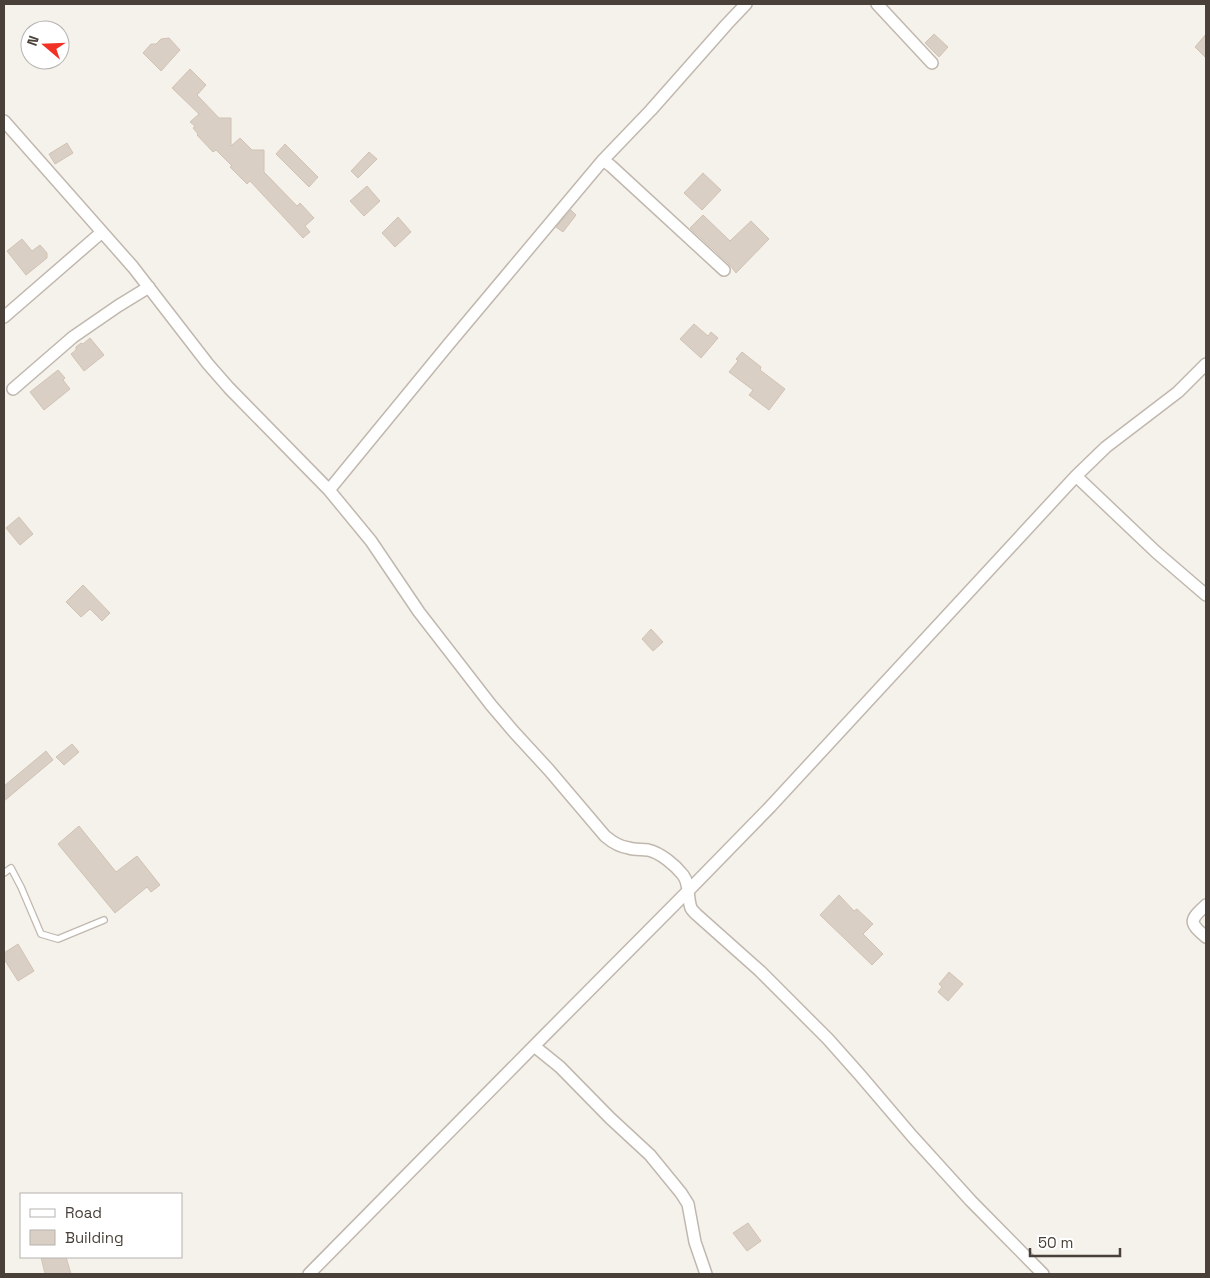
<svg xmlns="http://www.w3.org/2000/svg" width="1210" height="1278" font-family="'Space Grotesk',sans-serif">
<rect width="100%" height="100%" fill="#f5f1eb"/>
<path fill="#d9cfc4" stroke="#d1c3b4" d="M934 34 948 47 939 57 925 43Z
M1206 34V58L1195 47Z
M169 38 180 50 161 71 143 53 151 44H156L161 39Z
M190 69 206 85 197 95 219 118H231V146L240 138 252 150H264V172L297 206 300 203 314 218 305 226 310 232 303 238 250 181 247 184 230 167 232 166 216 150 213 152 197 135 198 134 193 128 195 126 190 122 199 114 172 88Z
M67 143 73 153 55 164 49 154Z
M285 144 318 177 309 187 276 154Z
M369 152 377 159 358 178 351 171Z
M703 173 721 190 702 210 684 193Z
M367 186 380 201 364 216 350 201Z
M571 210 576 215 563 232 556 227Z
M703 215 730 241 751 221 769 239 736 273 729 264 690 228Z
M398 217 411 232 395 247 382 233Z
M22 239 32 251 40 245 47 253V258L26 275 7 251Z
M694 324 708 336 711 332 718 338 701 358 680 339Z
M90 338 104 355 84 371 71 354 76 350V347L81 343 83 344Z
M742 352 761 367 760 370 785 389 769 410 749 395 753 390 729 372 738 361 736 359Z
M58 370 65 378 63 380 70 389 44 410 30 392Z
M19 517 33 534 20 545 6 528Z
M83 585 110 613 102 621 90 609 81 617 66 602Z
M651 629 663 642 653 651 642 639Z
M72 744 79 752 64 765 56 757Z
M46 751 53 760 4 801V786Z
M79 826 116 872 137 856 160 885 151 892 147 887 115 913 58 844Z
M839 895 854 911 857 909 873 924 863 934 883 954 872 965 820 915Z
M18 944 34 971 18 981 4 959V953Z
M949 972 963 984 948 1001 938 992 942 987 939 984Z
M748 1223 761 1241 747 1251 733 1233Z
M41 1257H66L71 1274H45Z"/>
<g fill="none" stroke-linecap="round" stroke-linejoin="round">
<defs>
<path id="service" d="M4 873 11 868 21 887 41 934 58 939 104 920"/>
<path id="minor" d="M877 4 932 63
M4 121 133 267 208 364 229 388 329 490 371 541 419 612 491 705 514 732 549 770 605 836C612 842 620 847 629 848 635 850 642 849 648 850 661 853 675 865 683 875 690 884 687 897 691 908 692 910 694 912 696 914L760 971 828 1039 860 1075 912 1136 971 1201 1043 1274
M603 160 611 166 724 270
M4 317 102 232
M13 389 73 337 118 306 149 287
M1076 476 1156 552 1206 595
M329 490 448 345 603 160 651 110 727 24 746 4
M1206 905C1190 920 1188 922 1206 937
M534 1046 560 1067 610 1118 650 1155 681 1193 688 1204 695 1242 706 1274
M309 1274 534 1046 688 891 770 807 1076 476 1106 447 1178 392 1206 364"/>
</defs>
<use href="#service" stroke="#c0b8ae" stroke-width="8"/>
<use href="#minor" stroke="#c0b8ae" stroke-width="14"/>
<use href="#service" stroke="#fff" stroke-width="5.5"/>
<use href="#minor" stroke="#fff" stroke-width="11"/>
</g>
<rect width="1210" height="1278" fill="none" stroke="#494139" stroke-width="10"/>
<rect x="20" y="1193" width="162" height="65" fill="#ffffff" stroke="#b6b3b0"/>
<rect x="30" y="1209" width="25" height="8" fill="#ffffff" stroke="#b6b3b0"/>
<text x="65" y="1218" font-size="15" fill="#494139">Road</text>
<rect x="30" y="1230" width="25" height="15" fill="#d9cfc4" stroke="#b6b3b0"/>
<text x="65" y="1243" font-size="15" fill="#494139">Building</text>
<g transform="translate(45 45) rotate(289)"><circle r="24" fill="#ffffff" stroke="#b6b3b0"/>
<path d="M0-4L9 19L0 12L-9 19Z" fill="#f23125"/>
<text y="-8" font-size="14" font-weight="bold" text-anchor="middle" fill="#494139">N</text>
</g>
<path d="M1030 1248v8h90v-8" fill="none" stroke="#494139" stroke-width="2.5"/>
<text x="1038" y="1248" font-size="15" fill="#494139" stroke="#ffffff" stroke-width="4" paint-order="stroke">50 m</text>
</svg>
